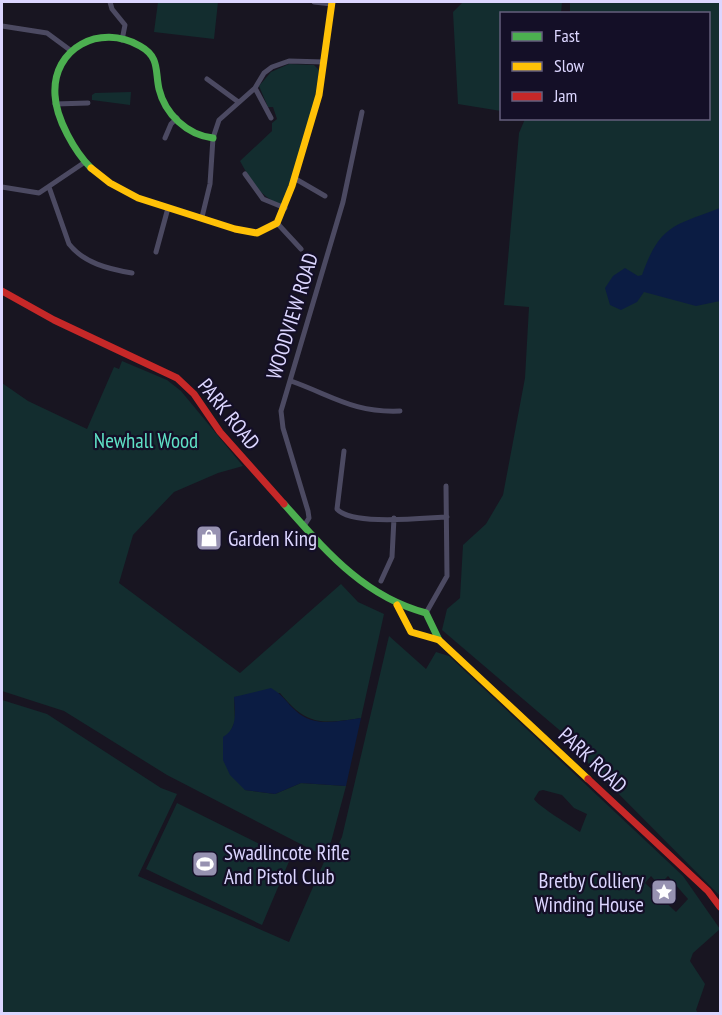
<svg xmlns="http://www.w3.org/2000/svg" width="722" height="1015" font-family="'PT Sans Narrow',sans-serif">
<rect width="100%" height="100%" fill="#181521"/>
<path fill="#132d2f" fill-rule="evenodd" d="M158 2H218L214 39 154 32Z
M463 2H562L561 13 502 14 501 111 458 104 453 12Z
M570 2H720V896L588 763 584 751 442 630 447 609 460 598 463 545 486 524 503 495 525 378 529 307 504 305 519 133 525 119 708 118V14L570 13Z
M289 64 314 65 319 70 313 112 282 205C260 197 251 181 240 161L272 131V123L277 119 273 107H268L259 86 271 72Z
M131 92 130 105 92 100V95L95 93Z
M122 361 167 380 181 391 243 466 218 473 174 492 133 535 119 583 240 673 341 584 358 602 384 614 361 718C321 724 307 726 280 693L234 697 235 721 230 733 245 790 275 794 301 783 346 786 331 842 318 853 167 775 64 711 2 691V383L28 401 87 429 114 367 119 369Z
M389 636 426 669 436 652 449 656 683 876 720 929 693 953 690 961 705 984 696 1010 698 1013H2V700L47 714 161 788 177 794 138 876 289 942 327 855H333L342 837ZM543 790 562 795 574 808 587 814 580 832C571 826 538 806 534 799L539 791ZM651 876 659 885 668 876 688 899 676 912 645 883Z
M177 803 290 859 262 925 146 869Z"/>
<path fill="#0b1c43" d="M720 208V301L696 306 644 292 637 302 621 310 610 305 605 288 613 276 625 268 638 276 642 275C660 225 673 226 720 208Z
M271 688C282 694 287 703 296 711 314 728 339 721 361 718L346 786 301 783 275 794 245 790 230 775 223 760V737C238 729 235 712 234 697Z"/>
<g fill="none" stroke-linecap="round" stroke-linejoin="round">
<path stroke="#4c4a62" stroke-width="5" d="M110 2 112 9 125 25 122 40
M314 2 332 4
M2 26 47 33 70 50
M207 79 237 101
M255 88 271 118
M55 104 88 103
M165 138 171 124 177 118
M245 174 263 199 285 208
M294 178 325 196
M2 187 39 193 85 162
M49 187 69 244C84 263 108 269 132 273
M202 217 210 184 213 138 219 120 255 88 264 73 272 67 289 61 324 62
M277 223 301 249
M156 252 168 208
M291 381C333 396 354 413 400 411
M344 451 337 509C352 526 423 518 447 517
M304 526 309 518 308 511 283 428 281 411 343 202 362 112
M381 581 392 557 394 518
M426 613 447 576 446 486"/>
<path stroke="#4caf50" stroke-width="7" d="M91 168C75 152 56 119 55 95 52 48 100 23 140 46 160 57 155 71 159 89 165 114 187 135 213 138
M284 504C326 551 363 596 426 613L439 640"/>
<path stroke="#ffc107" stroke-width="7" d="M91 168 110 183 138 198 235 229 257 233 277 223 292 186 319 95 332 2
M397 605 411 632 439 640 588 779"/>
<path stroke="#c62828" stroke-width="7" d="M2 291 54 320 177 378 194 394 220 432 284 504
M588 779 708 891 720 907"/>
</g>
<defs>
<symbol id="shop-square" viewBox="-11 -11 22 22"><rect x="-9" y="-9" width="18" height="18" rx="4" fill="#9792b1" stroke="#140f27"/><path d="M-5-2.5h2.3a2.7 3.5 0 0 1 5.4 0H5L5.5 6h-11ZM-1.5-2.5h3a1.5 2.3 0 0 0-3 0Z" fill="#fff"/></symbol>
<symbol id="stadium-square" viewBox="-11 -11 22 22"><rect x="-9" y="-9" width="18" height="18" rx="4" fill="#9792b1" stroke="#140f27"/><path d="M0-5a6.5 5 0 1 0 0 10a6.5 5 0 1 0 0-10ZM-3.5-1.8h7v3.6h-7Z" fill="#fff"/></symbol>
<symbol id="sight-square" viewBox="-11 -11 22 22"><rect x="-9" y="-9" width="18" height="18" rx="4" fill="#9792b1" stroke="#140f27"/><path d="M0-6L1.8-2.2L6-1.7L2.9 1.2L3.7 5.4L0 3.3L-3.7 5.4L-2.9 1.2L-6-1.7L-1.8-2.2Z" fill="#fff"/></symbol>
</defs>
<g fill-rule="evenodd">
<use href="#shop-square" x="194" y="523" width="30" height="30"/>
<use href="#stadium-square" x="190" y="849" width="30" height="30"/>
<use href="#sight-square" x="649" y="877" width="30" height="30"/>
</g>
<g text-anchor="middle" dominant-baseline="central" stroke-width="4.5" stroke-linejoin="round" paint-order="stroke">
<g font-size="21" fill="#dcd6ff" stroke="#140f27">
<text transform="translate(292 316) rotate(-73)">WOODVIEW ROAD</text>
<text transform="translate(229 414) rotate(51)">PARK ROAD</text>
<text transform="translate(593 760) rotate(43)">PARK ROAD</text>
</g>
<g font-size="21" fill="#5fe1c6" stroke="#140f27">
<text x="146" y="440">Newhall Wood</text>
</g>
<g font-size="21" fill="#dcd6ff" stroke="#140f27" text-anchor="start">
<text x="228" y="538">Garden King</text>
<text x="224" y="852">Swadlincote Rifle<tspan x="224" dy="24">And Pistol Club</tspan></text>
<text x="644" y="880" text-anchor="end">Bretby Colliery<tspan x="644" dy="24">Winding House</tspan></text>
</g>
</g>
<rect width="722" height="1015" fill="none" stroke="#dcd6ff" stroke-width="6"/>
<rect x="500" y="12" width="210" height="108" fill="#140f27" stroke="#645f7d" stroke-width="1.5"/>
<rect x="512" y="32" width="30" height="9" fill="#4caf50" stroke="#645f7d" stroke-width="1.5"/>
<text x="554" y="42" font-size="18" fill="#dcd6ff">Fast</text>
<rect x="512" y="62" width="30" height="9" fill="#ffc107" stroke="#645f7d" stroke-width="1.5"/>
<text x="554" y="72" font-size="18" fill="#dcd6ff">Slow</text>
<rect x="512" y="92" width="30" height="9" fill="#c62828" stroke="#645f7d" stroke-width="1.5"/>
<text x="554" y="102" font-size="18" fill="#dcd6ff">Jam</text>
</svg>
